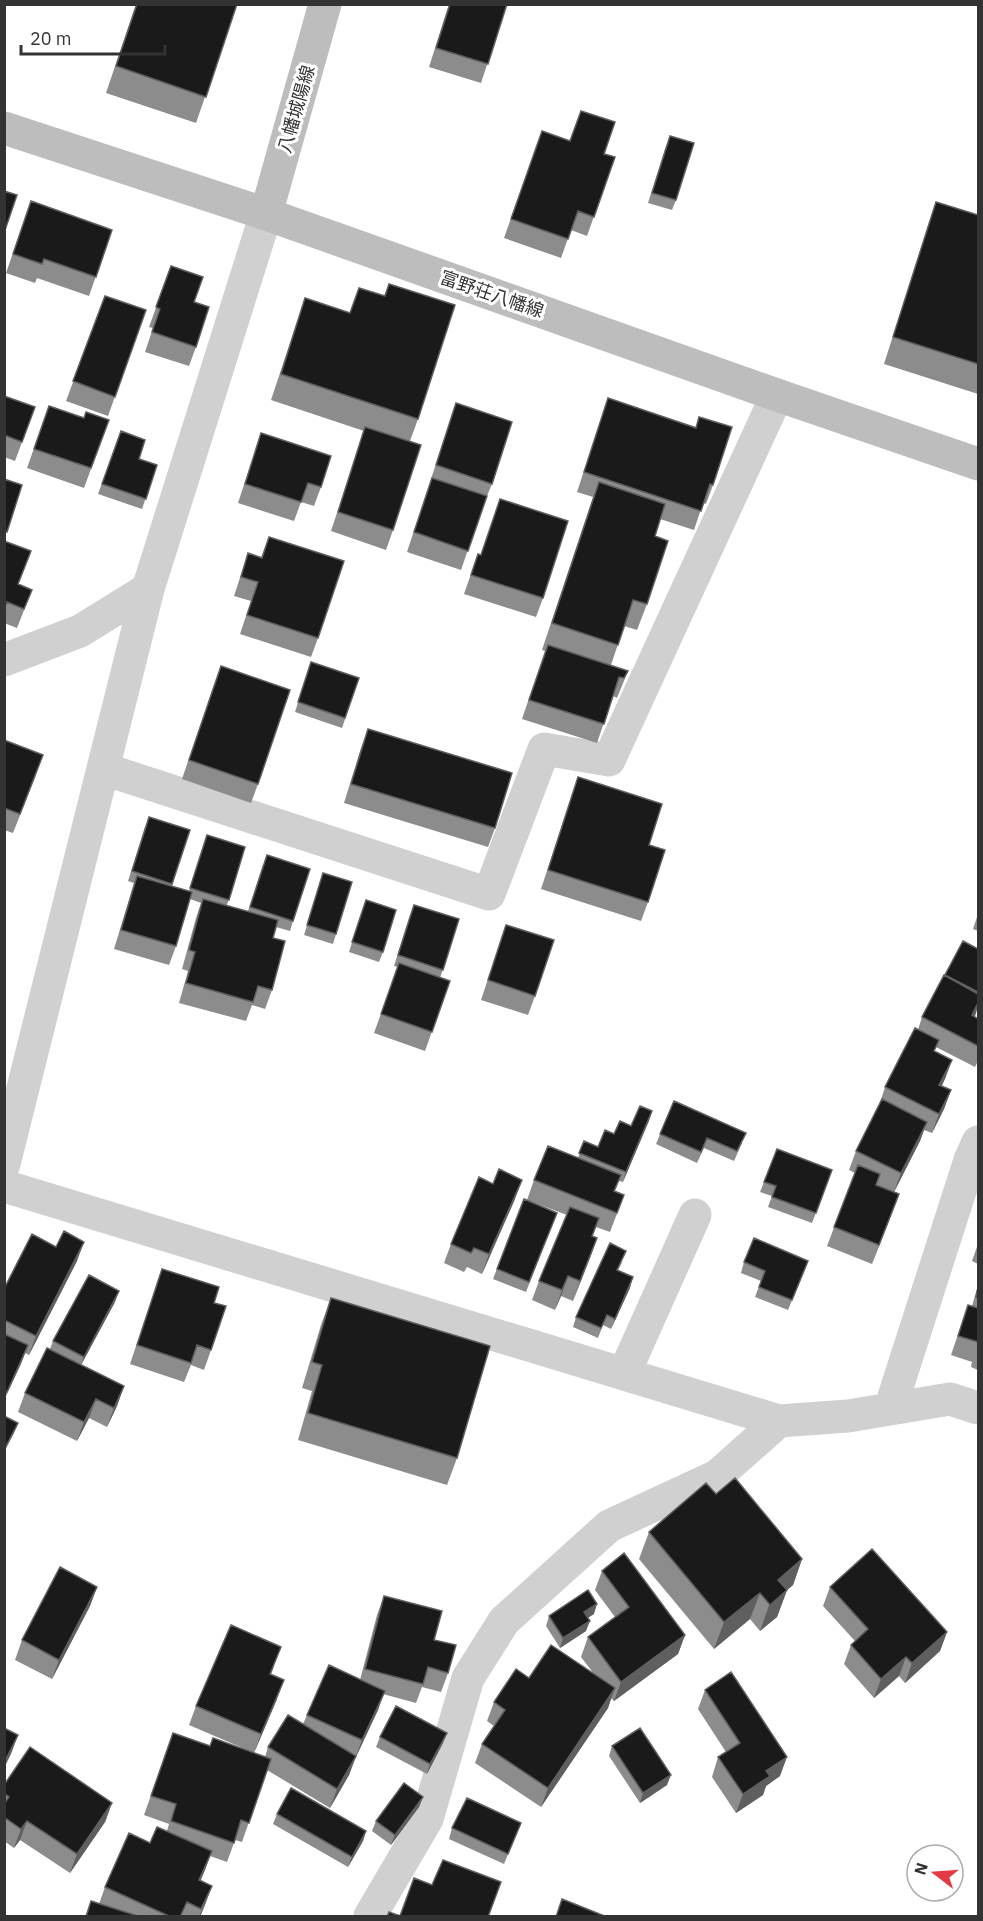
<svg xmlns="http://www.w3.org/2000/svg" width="983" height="1921" font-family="'IBM Plex Sans','Noto Sans JP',sans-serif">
<rect width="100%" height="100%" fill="#fff"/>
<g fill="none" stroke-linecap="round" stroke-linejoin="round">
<path stroke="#d0d0d0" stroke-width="33" d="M4 660 80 631 148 589
M104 769 489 894 544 749 609 760 777 395
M4 1164 148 589 266 214
M4 1186 779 1421 848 1416 950 1399 978 1408
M624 1374 695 1215
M890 1409 970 1160 978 1142
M370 1916 427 1819 468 1678 504 1621 609 1526 717 1476 779 1421"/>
<path stroke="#bdbdbd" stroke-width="33" d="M4 128 266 214 777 395 978 464
M266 214 325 4"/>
</g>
<path fill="#8c8c8c" d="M136 4H237L196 123 106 93Z
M449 4H507L481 83 429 67Z
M542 131 615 157 587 236 571 230 561 258 504 238Z
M666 146 676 200 672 210 648 203Z
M31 201 112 230 89 296 37 278 35 283 6 273Z
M936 202 978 215V394L884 364 927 229Z
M171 266 196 347 189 366 145 352 153 328 149 327Z
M389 284 418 419 410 441 393 530 386 550 331 531 364 431 271 400 305 298 350 313 359 288 384 296Z
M105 296 146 310 108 416 66 401Z
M4 396 35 407 15 461 4 457Z
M608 398 696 427 699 417 713 485 706 504 703 503 694 530 660 519 655 536 647 604 637 630 624 626 611 665 628 671 617 698 613 696 597 743 522 719 545 651 542 650 593 497 577 492Z
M456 403 492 484 484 503 461 570 407 552Z
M49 406 84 418 109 420 84 488 27 468Z
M121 431 139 459 157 465 142 509 98 494Z
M261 433 321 487 314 506 301 502 294 521 238 503Z
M500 499 543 598 536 617 464 594 478 554 481 555Z
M269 537 318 638 311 657 240 634 251 601 234 596 248 553 261 558Z
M4 541 18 584 32 590 17 628 4 623Z
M311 662 359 678 342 728 295 712Z
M214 685 258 784 251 803 182 779Z
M368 729 495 828 488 847 344 803 361 748Z
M4 740 36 775 13 833 4 830Z
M578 777 649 845 648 902 641 921 541 889Z
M145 827 190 830 172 886 189 891 204 845 245 847 227 905 248 911 263 865 293 921 290 931 276 927 273 938 272 990 265 1009 252 1005 246 1021 179 1003 188 971 182 969 196 918 201 903 190 899 176 946 169 965 114 949 134 883 128 881Z
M323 873 336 934 333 944 304 935Z
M366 900 383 952 379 962 349 952Z
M978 914V931L973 929Z
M410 915 459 919 440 978 450 981 425 1051 374 1033 398 967 394 966Z
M506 925 535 996 528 1015 481 1000Z
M978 949V1006L975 1017 978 1019V1061L975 1067 936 1047 934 1052 952 1060 942 1086 951 1090 944 1109 932 1133 924 1130 920 1141 894 1192 899 1194 872 1264 827 1246 855 1173 849 1170 856 1151 879 1106 885 1087 918 1030 922 1017 945 976Z
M674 1101 742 1143 734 1161 704 1148 697 1163 656 1144Z
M652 1111 623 1182 619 1181 615 1191 624 1195 610 1232 596 1227 593 1236 597 1238 573 1301 561 1296 555 1310 532 1300 539 1281 567 1215 527 1200 534 1180 578 1158 584 1141 598 1147 614 1134 631 1126Z
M777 1149 832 1170 812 1223 768 1207 772 1196 760 1192Z
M515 1199 482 1274 467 1267 464 1272 444 1263 451 1244Z
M524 1199 553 1223 526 1292 493 1279Z
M978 1244V1264L972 1261Z
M77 1261 29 1355 25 1353 4 1400V1289Z
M623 1261 618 1270 630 1288 611 1329 603 1325 598 1338 573 1327 576 1317Z
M808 1261 788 1310 755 1297 761 1281 741 1273 744 1262Z
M162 1269 214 1303 211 1350 204 1370 191 1365 184 1382 130 1364Z
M978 1285V1370L971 1367 972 1362 951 1355 968 1305 972 1306Z
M331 1298 457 1458 447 1485 298 1440 312 1391 302 1388 321 1325Z
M115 1302 81 1365 124 1386 117 1406 107 1427 89 1418 77 1441 18 1412 25 1393 50 1349 53 1341Z
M716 1494 802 1559 793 1585 787 1590 777 1617 760 1631 750 1619 714 1649 639 1559 649 1532Z
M602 1571 685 1635 678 1654 614 1701 611 1698 608 1708 541 1807 475 1763 482 1744 494 1726 487 1721 494 1702 529 1678 594 1674 581 1657 588 1637 615 1617 595 1590Z
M97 1587 90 1606 52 1679 15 1660 22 1640Z
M830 1587 947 1632 940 1651 905 1683 899 1676 874 1698 844 1664 851 1645 855 1641 823 1606Z
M384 1596 434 1640 448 1673 441 1692 422 1687 416 1703 383 1694 378 1710 355 1759 349 1775 330 1808 267 1770 242 1842 235 1840 227 1862 210 1856 201 1880 212 1886 200 1917H85L91 1901 99 1904 105 1887 150 1843 167 1831 169 1824 144 1815 173 1733 210 1746 245 1749 189 1725 196 1706 274 1666 271 1675 277 1699 254 1753 265 1757 268 1747 303 1724 307 1715 360 1680 377 1615Z
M594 1614 587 1618 586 1631 560 1648 546 1626 549 1616Z
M705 1690 780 1776 766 1786 763 1795 736 1813 712 1777 718 1757 726 1752 698 1709Z
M380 1737 443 1743 427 1774 376 1747Z
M612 1746 667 1785 640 1803 609 1756Z
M4 1785 112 1803 105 1822 70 1873 20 1840 14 1848 4 1841Z
M423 1797 419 1807 391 1845 372 1831 376 1821Z
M277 1814 366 1831 363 1841 348 1867 273 1824Z
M521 1823 504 1864 449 1839 452 1828Z"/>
<path fill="#5f5f5f" d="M978 1003V1006L975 1015 965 1035 972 1015Z
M952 1060 945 1079 932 1104 939 1085Z
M951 1090 944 1109 932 1133 939 1114Z
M652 1111 649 1121 623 1182 626 1172Z
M927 1122 920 1141 894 1192 901 1173Z
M522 1180 515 1199 482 1274 489 1254Z
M899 1194 892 1213 872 1264 879 1245Z
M597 1238 590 1258 573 1301 580 1281Z
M84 1242 77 1261 29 1355 36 1336Z
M568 1276 561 1296 555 1310 562 1290Z
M633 1277 630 1288 611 1329 615 1319Z
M119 1291 115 1302 80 1367 84 1357Z
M28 1345 21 1364 4 1400 7 1392Z
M124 1386 117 1406 107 1427 114 1408Z
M96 1399 89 1418 77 1441 84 1422Z
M18 1423 14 1433 4 1452V1450Z
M802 1559 793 1585 787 1590 777 1617 760 1631 778 1580Z
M97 1587 90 1606 52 1679 59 1660Z
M760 1593 750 1619 714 1649 724 1622Z
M597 1604 594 1614 580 1623 584 1612Z
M590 1621 586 1631 560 1648 563 1638Z
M947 1632 940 1651 905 1683 912 1663Z
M685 1635 678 1654 614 1701 621 1682Z
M906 1657 899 1676 874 1698 881 1679Z
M284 1680 277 1699 254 1753 261 1734Z
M615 1688 608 1708 541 1807 548 1788Z
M385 1691 378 1710 355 1759 349 1775 330 1808 337 1789 356 1756 362 1740Z
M447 1733 443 1743 427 1774 430 1764Z
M18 1735 11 1754 4 1768V1763Z
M787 1757 780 1776 766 1786 763 1795 736 1813 743 1794 766 1771Z
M671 1775 667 1785 640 1803 643 1793Z
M423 1797 419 1807 391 1845 395 1835Z
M112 1803 105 1822 70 1873 77 1854Z
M27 1821 20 1840 14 1848 21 1829Z
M366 1831 363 1841 348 1867 352 1857Z
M212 1851 205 1870 192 1899 199 1880Z
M212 1886 205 1905 200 1917H199Z"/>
<path fill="#1a1a1a" stroke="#5f5f5f" stroke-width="1.5" d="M137 4H237L206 97 116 66Z
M450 4H507L488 64 436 48Z
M581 111 615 122 604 154 615 157 594 217 578 211 568 239 511 219 542 131 570 141Z
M670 136 694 143 676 200 652 193Z
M4 191 17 195 4 233Z
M31 201 112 230 96 277 44 259 42 264 13 254Z
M936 202 978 215V364L893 337Z
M171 266 203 277 194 302 209 307 196 347 152 332 160 309 156 307Z
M389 284 455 305 418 419 281 374 305 298 350 313 359 288 385 296Z
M105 296 146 310 115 397 73 381Z
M4 396 35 407 22 442 4 435Z
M608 398 696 428 699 417 732 427 713 485 710 484 701 511 584 472Z
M456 403 512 422 492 484 436 465Z
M49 406 84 418 86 412 109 420 91 468 34 449Z
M365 427 421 445 393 530 338 512Z
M121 431 145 440 139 459 157 465 146 499 102 484Z
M261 433 331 456 321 487 308 483 301 502 245 484Z
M432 478 487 496 468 551 414 532Z
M4 479 22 485 7 532 4 531Z
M599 482 665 504 655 536 668 541 647 604 633 600 618 645 552 623Z
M500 499 568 521 543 598 471 575 478 554 481 555Z
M269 537 344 561 318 638 247 615 258 582 241 577 248 553 262 558Z
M4 541 31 551 18 584 32 590 24 609 7 602 4 609Z
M548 645 628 671 624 678 619 677 604 724 529 700Z
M311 662 359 678 345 718 298 702Z
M221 666 290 690 258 784 189 760Z
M368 729 512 773 495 828 351 784Z
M4 740 43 755 20 814 4 808Z
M578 777 662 804 649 845 665 850 648 902 548 870Z
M149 817 190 830 172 884 132 871Z
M207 835 245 847 229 900 190 888Z
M267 855 310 869 293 921 250 907Z
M323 873 352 882 336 934 307 925Z
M137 876 192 892 176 946 121 930Z
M203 899 278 920 273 938 285 941 272 990 258 986 253 1002 186 983 195 952 189 950Z
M366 900 396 910 383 952 352 942Z
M414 905 459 919 443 970 398 955Z
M506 925 554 940 535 996 488 980Z
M963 941 978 949V992L945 975Z
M399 963 450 981 432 1032 381 1014Z
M944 975 978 994V1003L972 1015 978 1019V1046L922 1017Z
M915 1028 939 1040 934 1051 952 1060 939 1085 951 1090 939 1114 885 1087Z
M882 1099 927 1122 901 1173 856 1151Z
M674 1101 746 1133 737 1151 707 1138 701 1152 660 1134Z
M640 1106 652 1111 626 1172 579 1153 584 1141 598 1147 605 1130 614 1134 620 1121 631 1126Z
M548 1146 621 1175 614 1191 624 1195 617 1213 534 1180Z
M777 1149 832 1170 816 1213 772 1197 776 1186 764 1182Z
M858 1165 880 1174 876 1185 899 1194 879 1245 834 1227Z
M499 1169 522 1180 489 1254 474 1248 471 1253 451 1244 479 1177 493 1184Z
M524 1199 557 1213 529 1282 497 1269Z
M570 1207 599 1218 592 1236 597 1238 580 1281 568 1276 562 1290 539 1281Z
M64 1231 84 1242 36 1336 4 1320V1289L32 1234 56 1247Z
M754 1238 808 1261 792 1300 759 1287 765 1271 744 1262Z
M610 1243 626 1251 617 1270 633 1277 615 1319 607 1315 601 1328 576 1317Z
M162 1269 219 1287 214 1303 226 1306 211 1350 197 1345 191 1363 137 1345Z
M89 1275 119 1291 84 1357 53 1341Z
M978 1288V1298L976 1297Z
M331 1298 490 1346 457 1458 308 1413 322 1365 312 1362Z
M968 1305 978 1308V1342L958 1336Z
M4 1334 28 1345 7 1392 4 1391Z
M47 1348 124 1386 114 1408 96 1399 84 1422 25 1393Z
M4 1416 18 1423 4 1450Z
M735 1478 802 1559 778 1580 787 1590 770 1605 760 1593 724 1622 649 1532 706 1483 716 1494Z
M872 1549 947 1632 912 1663 906 1657 881 1679 851 1645 868 1629 830 1587Z
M624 1553 685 1635 621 1682 588 1637 629 1607 602 1571Z
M60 1567 97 1587 59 1660 22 1640Z
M588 1590 597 1604 584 1612 590 1621 563 1638 549 1616Z
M384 1596 442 1611 434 1640 456 1645 448 1673 428 1667 423 1684 365 1669Z
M231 1625 281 1647 270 1674 284 1680 261 1734 196 1706Z
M551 1645 615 1688 548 1788 482 1744 505 1710 494 1702 516 1669 529 1678Z
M329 1665 385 1691 362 1740 307 1715Z
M731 1672 787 1757 766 1771 770 1776 743 1794 718 1757 740 1743 705 1690Z
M396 1706 447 1733 430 1764 380 1737Z
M288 1715 356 1756 337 1789 268 1747Z
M4 1728 18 1735 4 1763Z
M640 1728 671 1775 643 1793 612 1746Z
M173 1733 210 1746 213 1738 271 1759 249 1823 241 1820 234 1843 171 1821 176 1804 151 1796Z
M30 1747 112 1803 77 1854 27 1821 21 1829 4 1817V1804L9 1797 4 1793V1785Z
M404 1783 423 1797 395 1835 376 1821Z
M291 1788 366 1831 352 1857 277 1814Z
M467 1798 521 1823 508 1854 452 1828Z
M157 1827 212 1851 199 1880 212 1886 201 1909 187 1902 180 1917H171L105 1887 129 1833 150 1843Z
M443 1860 501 1882 488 1917H387L389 1912 400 1916 414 1878 432 1885Z
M562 1899 607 1917H556Z
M91 1901 141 1917H86Z"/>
<g text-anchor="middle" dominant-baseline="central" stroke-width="6" stroke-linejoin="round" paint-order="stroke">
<g font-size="18" fill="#333" stroke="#fff">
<text transform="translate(296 109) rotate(-74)">八幡城陽線</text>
<text transform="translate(492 294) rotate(19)">富野荘八幡線</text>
</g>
</g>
<rect width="983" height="1921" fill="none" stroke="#333333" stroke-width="12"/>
<g transform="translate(935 1873) rotate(287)"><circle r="28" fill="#ffffff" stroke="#adadad" stroke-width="1.5"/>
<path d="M0-4.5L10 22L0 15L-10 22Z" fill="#e63946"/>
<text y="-9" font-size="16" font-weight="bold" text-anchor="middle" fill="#333333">N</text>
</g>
<path d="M21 45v9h144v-9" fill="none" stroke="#333333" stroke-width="3"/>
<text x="30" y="45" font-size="18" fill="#333333" stroke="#ffffff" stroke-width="4.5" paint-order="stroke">20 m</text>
</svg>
